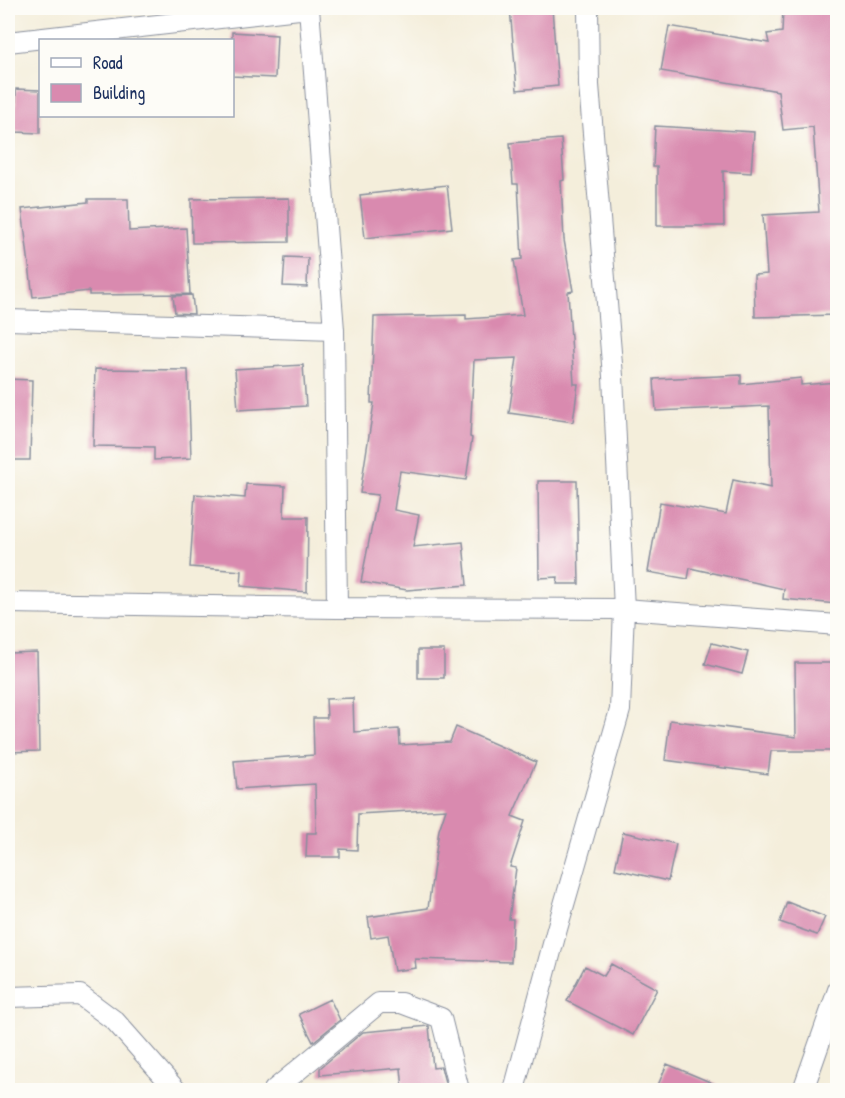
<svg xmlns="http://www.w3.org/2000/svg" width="845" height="1098" font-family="'Patrick Hand',sans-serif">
<rect width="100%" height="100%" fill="#fdfcf7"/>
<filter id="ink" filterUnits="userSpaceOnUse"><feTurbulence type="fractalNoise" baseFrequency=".0167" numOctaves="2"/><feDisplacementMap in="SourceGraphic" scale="12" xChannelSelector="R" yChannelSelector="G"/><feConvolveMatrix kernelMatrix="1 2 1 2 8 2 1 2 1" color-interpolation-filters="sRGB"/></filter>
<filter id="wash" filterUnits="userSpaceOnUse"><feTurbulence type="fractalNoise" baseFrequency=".008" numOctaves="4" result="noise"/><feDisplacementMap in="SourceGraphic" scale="24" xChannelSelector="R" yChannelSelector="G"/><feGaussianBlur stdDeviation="1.35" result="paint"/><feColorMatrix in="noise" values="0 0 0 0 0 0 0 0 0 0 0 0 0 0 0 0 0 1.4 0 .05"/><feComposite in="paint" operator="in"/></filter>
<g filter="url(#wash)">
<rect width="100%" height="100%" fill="#f4eedb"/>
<g id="blocks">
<path fill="#d98aaf" d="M510 8H552L558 86 517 90Z
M783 8H837V315L755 317 754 275 767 274 763 215 819 212 813 127 783 130 778 91 661 71 669 26 769 43 767 34 782 32Z
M232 32 277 35 275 78 232 76Z
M16 89 40 90V133L15 132Z
M655 126 754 132 751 173 723 171 724 226H657V167H653Z
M561 139 564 180 561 181 564 240 573 291 568 292 574 384H578L573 422 509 413 517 358 474 360 470 437 472 438 466 480 400 471 394 510 419 515 413 547 463 542 467 585 407 590 361 582 378 495 360 493 374 403H371L374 317 466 315V319L523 315 514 260 522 259 518 184H513L510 143Z
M447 185 452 228 365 238 360 195Z
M289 198V242L192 243 191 199Z
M88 199H128L129 231 186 228 190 294 89 295V291L33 297 22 209 88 202Z
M285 257 308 258 307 287 283 286Z
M192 295 194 314 175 313 173 296Z
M303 365 306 406 238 410 235 369Z
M95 369 188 370 191 458 154 460V447L93 446Z
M741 375V384L801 378V385L837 382V604L783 599 784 589 690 568 688 579 648 572 660 502 726 514 733 480 771 488 769 406 656 411 654 379Z
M8 379 32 380 30 460H8Z
M538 481H577L579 584H557L558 577 539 578Z
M246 484 285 486 284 517H308L307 592 241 586 242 571 190 567 195 494 245 498Z
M712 643 748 652 742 674 705 664Z
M418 650H444V678H418Z
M37 652 39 751 8 752V653Z
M795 663H834L836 751H771L768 774 665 760 670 720 796 737Z
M353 698 354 732 399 729 400 745 450 742 456 727 536 762 512 816 525 821 510 867 516 868 509 919H513L511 962 415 959 416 968 394 971 388 935 371 938 368 917 428 908 439 830 446 809 358 814 357 850 340 849V857H306L307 833H316L315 784 237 789 234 761 314 755 313 718H327L326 699Z
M623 832 676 844 668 881 615 869Z
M787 902 825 917 817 935 780 922Z
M611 964 657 989 633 1035 567 1001 585 966 604 976Z
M330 999 340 1020 313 1042 299 1014Z
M429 1026 433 1068 441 1067 447 1090H403L401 1068 320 1075V1068L363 1032Z
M667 1064 729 1090H656Z"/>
</g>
</g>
<g filter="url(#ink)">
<use href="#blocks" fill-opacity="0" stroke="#888e9c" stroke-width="1.5"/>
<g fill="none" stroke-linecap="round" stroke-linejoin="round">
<defs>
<path id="street" d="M309 8 334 330 337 608
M8 42 308 8
M8 320 334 330
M8 603 337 608 624 609 838 625
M8 997 80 995 115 1021 176 1090
M274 1090 379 1003H401L441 1018 459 1090
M514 1090 557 929 620 710 624 609 613 376 589 85 588 8
M803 1090 838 990"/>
</defs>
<use href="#street" stroke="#888e9c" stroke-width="22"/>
<use href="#street" stroke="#fff" stroke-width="20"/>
</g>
</g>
<rect width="845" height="1098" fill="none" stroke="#fdfcf7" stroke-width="30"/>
<rect x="39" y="39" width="195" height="78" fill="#fdfcf7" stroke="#a3aaba" stroke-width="1.5"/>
<rect x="51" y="58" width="30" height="9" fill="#ffffff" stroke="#a3aaba" stroke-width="1.5"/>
<text x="93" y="69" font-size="18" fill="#1b2f5e">Road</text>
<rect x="51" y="84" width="30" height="18" fill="#d98aaf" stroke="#a3aaba" stroke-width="1.5"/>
<text x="93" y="99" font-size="18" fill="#1b2f5e">Building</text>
</svg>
